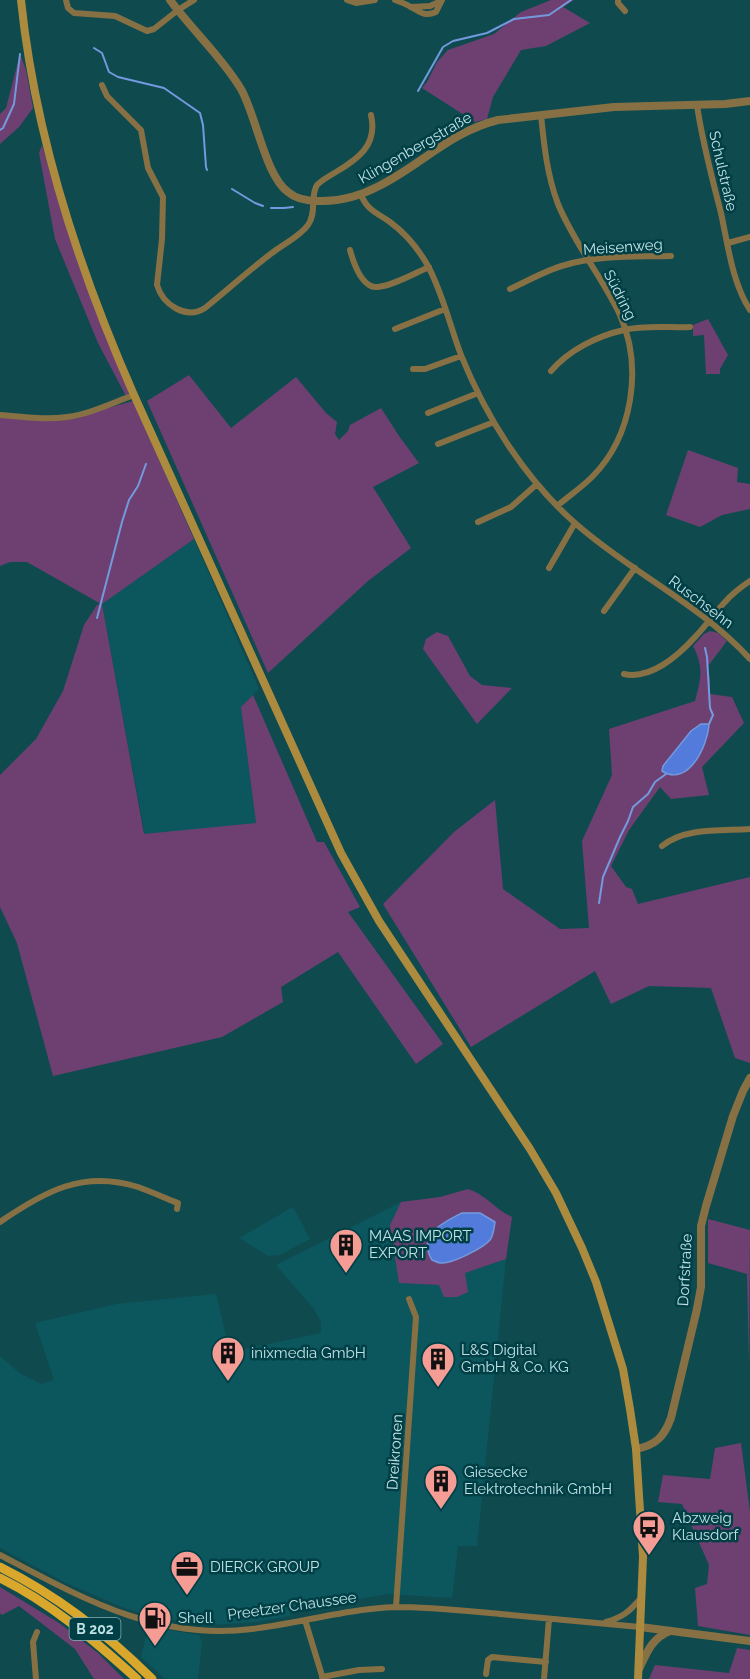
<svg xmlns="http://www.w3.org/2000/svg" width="750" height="1679" font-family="Raleway,sans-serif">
<rect width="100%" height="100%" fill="#0f4a4f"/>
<path fill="#0c575e" d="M194 539 259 689 241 707 256 823 145 835 102 604Z
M401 1202 390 1225 400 1283 440 1285 464 1273 506 1259 477 1546H458L452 1598 387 1594 290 1612V1616L257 1622 209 1625 160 1618 127 1609 64 1582 0 1548V1356L21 1374 41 1384 54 1380 35 1323 116 1304 216 1294 230 1352 321 1333V1322L314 1309 276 1265Z
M293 1207 310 1239 280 1255 268 1256 239 1238Z
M148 1627 199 1635 202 1642 198 1679H165L141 1657Z"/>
<path fill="#6e4071" d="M551 0H574L563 7 590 23 546 46 521 50 493 97 487 119 475 122 422 88 427 82 437 62 448 50 494 34 521 12Z
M20 54 26 70 33 108 19 127 0 144V114L6 108Z
M42 145 62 214 129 393 126 396 98 343 55 239 39 153Z
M708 319 728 355 720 369V374H706L704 335 693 336V325Z
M189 375 231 428 296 377 326 413 337 422 335 434 339 440 348 431 350 425 381 408 399 436 419 463 373 487 411 548 368 581 268 673 147 401Z
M133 401 194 539 102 604 144 834 256 823 241 707 253 695 317 842H324L360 907 348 912 443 1044 416 1064 338 952 281 987 283 1002 222 1037 53 1076 17 943 0 907V775L36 739 63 691 84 625 97 605 101 604 27 562H10L0 566V416L45 420H65Z
M688 450 738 468 737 482 750 484V509L722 515 700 527 666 515Z
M710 631 718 633 727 641 708 666 710 680V694L732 697 744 723 702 767 709 795 671 799 660 787 629 830 611 866 626 887 632 889 638 904 750 877V1063L735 1058 711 988 649 986 611 1004 595 971 471 1047 383 904 454 832 495 800 503 889 560 929 589 928 582 841 612 775 609 729 695 701C701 679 704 667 693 646L704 634Z
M437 632 448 636 470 676 482 685 512 688 477 724 423 649 426 639Z
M468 1189C485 1194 496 1210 512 1217L506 1259 465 1273 468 1292 457 1297H444L439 1285 399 1283 390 1225 401 1202 440 1197Z
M708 1219 750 1230 749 1367 747 1274 708 1263Z
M741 1443 750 1512V1635L698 1626 695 1588 707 1584 709 1565 682 1504 658 1502 663 1475 710 1479 715 1448Z
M0 1587 59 1623 98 1653 124 1679H94L75 1649 19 1606 2 1615 0 1613Z
M737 1648 750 1650V1679H649L655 1665 729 1673Z"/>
<path fill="#527bdb" stroke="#739ade" stroke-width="1.5" d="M701 724H709C708 744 689 788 662 771L663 766 691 731Z
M462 1213H480L495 1222C494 1228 494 1234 490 1240 483 1248 452 1264 441 1263 438 1263 435 1261 432 1260 417 1235 442 1223 462 1213Z"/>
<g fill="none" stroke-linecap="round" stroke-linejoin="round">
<path stroke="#739ade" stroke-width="2" d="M94 48 102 53 109 72 118 77 164 88 200 113 203 125 206 167 207 170
M418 91 443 47 453 41 487 33 514 19 549 15 571 0
M0 130 3 128 14 104 20 54
M232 189 255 203 263 206
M271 208H284L293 207
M97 618 122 522 129 500 138 486 146 464
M705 648 707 657 710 708 713 715 709 724
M599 903 603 877 620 837 628 821 633 807 648 794 655 782 666 774"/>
<path stroke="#877144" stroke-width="6" d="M66 0 68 8 74 13 115 16 147 31 154 29 178 10 194 0
M347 0 356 3 375 0
M395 0C400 2 406 4 411 7 420 12 425 17 436 12L442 0
M618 0V3L625 11
M411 7 430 6 441 1
M102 85 107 96 141 130 148 168 163 197 162 239 157 285C163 305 186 320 205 308 229 289 251 268 276 250 287 242 300 236 308 225 317 213 310 195 317 185 322 180 329 176 336 172 358 159 378 145 371 115
M697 105C702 141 712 178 721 213 728 245 732 282 750 310
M541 115C544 145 547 175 558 204 574 243 602 277 620 315 643 367 633 436 592 477 582 487 569 496 557 506
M361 195C368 211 376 212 390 222 405 233 419 250 428 266 443 294 450 326 461 355 486 417 525 479 575 523 630 572 700 604 750 659
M728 243 750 237
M350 250C353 261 360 281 371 286 382 292 417 272 429 267
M510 289C528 281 546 270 565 265 599 255 636 257 671 256
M395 329 445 309
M413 369H425L461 356
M551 371C569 350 597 336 624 330 645 325 669 328 690 327
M428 413 478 393
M0 415C22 417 45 420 67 417 90 414 112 403 134 395
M438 444 494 422
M478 522 511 507 537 484
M549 568 575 523
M604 611 635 568
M624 674C650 680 678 656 695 637 706 626 714 613 725 602 732 594 741 587 750 581
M662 846C685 827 722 831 750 829
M0 1222C45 1191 83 1170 138 1187 152 1192 165 1198 178 1203L177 1209
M0 1555C82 1598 156 1641 252 1629 300 1623 347 1609 396 1607 430 1607 466 1611 500 1614 547 1618 594 1623 640 1627
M396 1607 416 1317 409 1299
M305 1620 323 1679
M606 1622C623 1617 629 1612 641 1598
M486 1674 488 1660 492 1657 546 1662
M322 1677 359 1670 382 1669
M36 1679 33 1642 37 1632
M544 1679 549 1619"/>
<path stroke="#877144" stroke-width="8" d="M170 0C192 30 222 57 241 89 256 115 265 175 288 192 296 199 308 201 318 201 340 202 360 196 379 186 421 165 450 132 498 120L614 107 725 104 750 101
M636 1449C656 1445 664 1437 671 1418L697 1309 701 1287V1226L706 1206 733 1116 743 1091 750 1078
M640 1627 750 1641
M639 1669C647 1652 652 1638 670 1631"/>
<path stroke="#ad8b3e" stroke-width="8" d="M21 0C35 137 79 270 134 395L341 853 379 921 530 1149 556 1193 582 1248 596 1282 623 1369 630 1409 636 1449 643 1557 638 1679"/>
<path stroke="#d8a72c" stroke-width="9" d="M0 1567C56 1595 108 1635 152 1679
M0 1578C51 1603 95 1641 137 1679"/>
</g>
<defs>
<symbol id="building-pin" viewBox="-11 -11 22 30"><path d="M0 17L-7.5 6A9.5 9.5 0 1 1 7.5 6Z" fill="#f59c95" stroke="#003f45"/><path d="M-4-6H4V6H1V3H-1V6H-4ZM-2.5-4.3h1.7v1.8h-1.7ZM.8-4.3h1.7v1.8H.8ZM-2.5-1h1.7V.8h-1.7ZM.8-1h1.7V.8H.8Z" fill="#111"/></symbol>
<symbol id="bus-pin" viewBox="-11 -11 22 30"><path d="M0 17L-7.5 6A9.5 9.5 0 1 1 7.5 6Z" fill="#f59c95" stroke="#003f45"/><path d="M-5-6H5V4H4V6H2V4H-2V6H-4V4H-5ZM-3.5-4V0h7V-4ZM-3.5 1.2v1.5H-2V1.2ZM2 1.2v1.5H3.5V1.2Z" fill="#111"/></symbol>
<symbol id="office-pin" viewBox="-11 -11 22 30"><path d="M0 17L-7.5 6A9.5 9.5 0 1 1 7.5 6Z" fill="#f59c95" stroke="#003f45"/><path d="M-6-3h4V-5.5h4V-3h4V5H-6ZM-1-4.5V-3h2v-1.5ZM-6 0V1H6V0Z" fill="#111"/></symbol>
<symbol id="fuel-pin" viewBox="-11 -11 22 30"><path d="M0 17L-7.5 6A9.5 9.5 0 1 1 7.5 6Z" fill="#f59c95" stroke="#003f45"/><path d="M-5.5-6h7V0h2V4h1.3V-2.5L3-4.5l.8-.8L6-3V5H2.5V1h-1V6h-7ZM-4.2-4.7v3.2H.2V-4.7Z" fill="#111"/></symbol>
</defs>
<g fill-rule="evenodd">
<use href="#building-pin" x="327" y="1226" width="38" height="52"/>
<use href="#building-pin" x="209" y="1334" width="38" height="52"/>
<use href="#building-pin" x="419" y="1340" width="38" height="52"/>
<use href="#building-pin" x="422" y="1462" width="38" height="52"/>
<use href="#bus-pin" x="630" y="1508" width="38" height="52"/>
<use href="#office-pin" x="168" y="1548" width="38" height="52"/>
<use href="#fuel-pin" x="136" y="1599" width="38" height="52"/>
</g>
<g text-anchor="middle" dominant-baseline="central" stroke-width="5" stroke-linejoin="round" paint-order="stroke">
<rect fill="#003f45" stroke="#86b0b5" stroke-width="1.5" x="69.5" y="1618" width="51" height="22" rx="4.5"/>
<g font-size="14" font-weight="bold" fill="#bfe1e5">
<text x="95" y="1629">B 202</text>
</g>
<g font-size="15" fill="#bfe1e5" stroke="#003f45">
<text transform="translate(415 148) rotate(-30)">Klingenbergstraße</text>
<text transform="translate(723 171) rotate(77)">Schulstraße</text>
<text transform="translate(623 247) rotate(-4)">Meisenweg</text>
<text transform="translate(620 295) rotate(63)">Südring</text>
<text transform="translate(701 602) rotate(37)">Ruschsehn</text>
<text transform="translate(685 1270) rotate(-87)">Dorfstraße</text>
<text transform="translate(395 1452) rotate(-86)">Dreikronen</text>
<text transform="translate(292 1606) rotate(-8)">Preetzer Chaussee</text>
</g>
<g font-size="15" fill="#bfe1e5" stroke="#003f45" text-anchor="start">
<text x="369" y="1236">MAAS IMPORT<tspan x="369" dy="17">EXPORT</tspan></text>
<text x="461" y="1350">L&amp;S Digital<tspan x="461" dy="17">GmbH &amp; Co. KG</tspan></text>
<text x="251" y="1353">inixmedia GmbH</text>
<text x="464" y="1472">Giesecke<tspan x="464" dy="17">Elektrotechnik GmbH</tspan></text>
<text x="672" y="1518">Abzweig<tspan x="672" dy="17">Klausdorf</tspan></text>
<text x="210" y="1567">DIERCK GROUP</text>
<text x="178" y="1618">Shell</text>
</g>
</g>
</svg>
